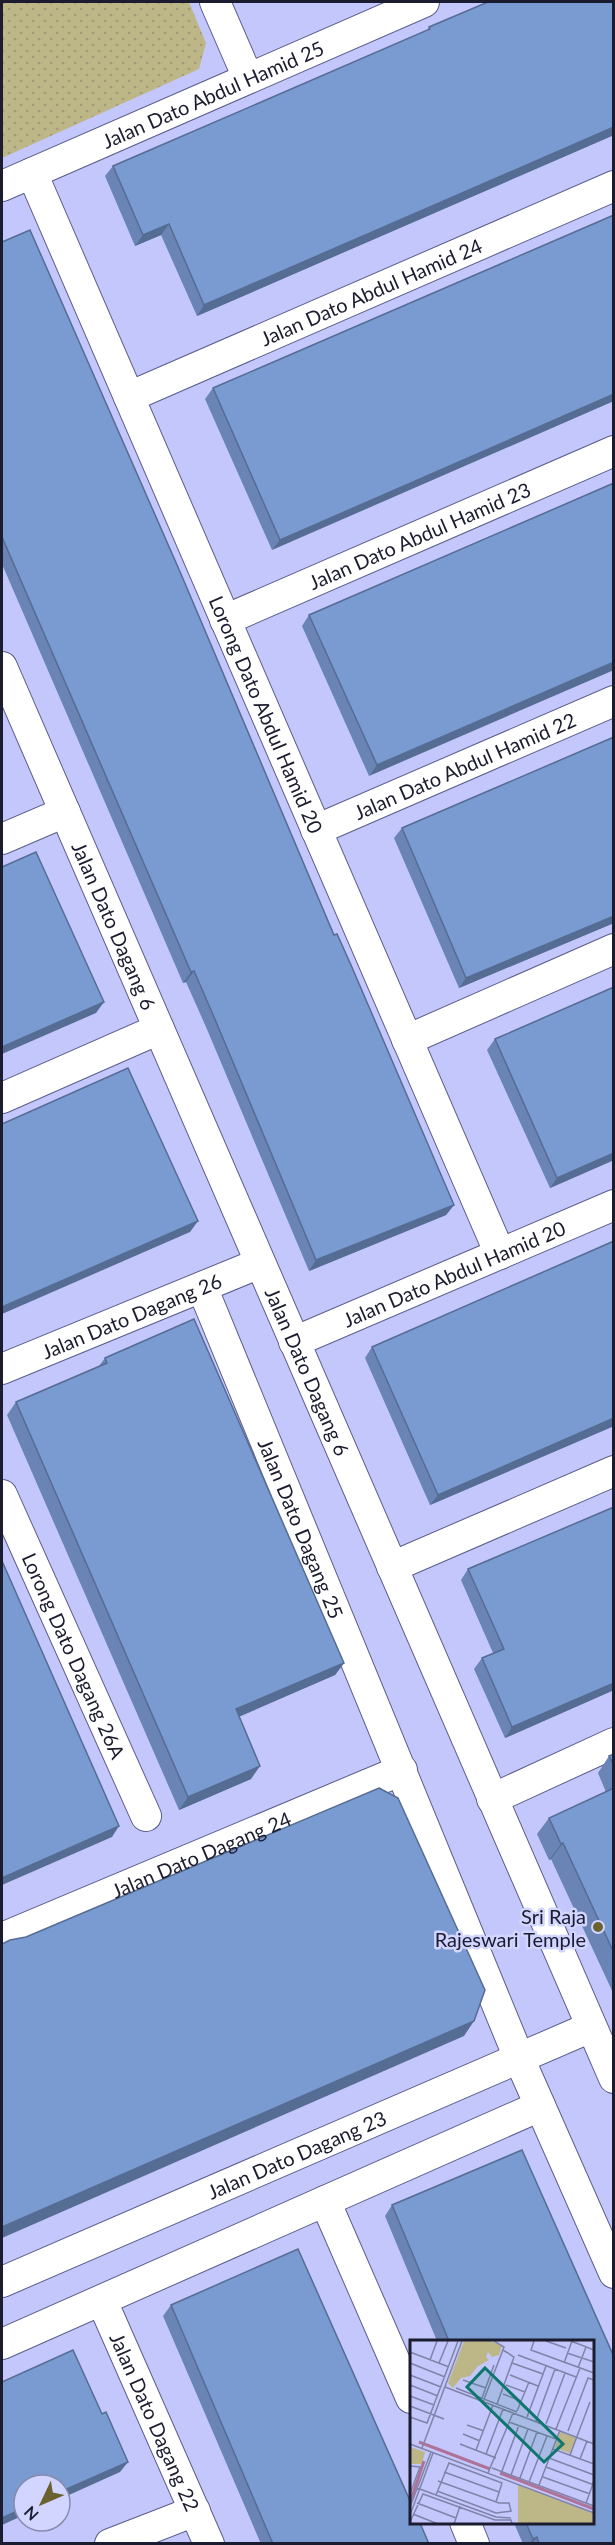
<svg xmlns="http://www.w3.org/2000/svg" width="615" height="2545" font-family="Lato,sans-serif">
<defs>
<pattern id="green-dots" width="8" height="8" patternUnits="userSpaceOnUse" patternTransform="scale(1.5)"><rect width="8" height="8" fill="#bdb788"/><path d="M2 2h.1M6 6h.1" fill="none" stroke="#a29d76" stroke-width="1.8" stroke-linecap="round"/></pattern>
</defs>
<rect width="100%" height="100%" fill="#c3c7fb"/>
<path fill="url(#green-dots)" d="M2 2H189L206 43 199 69 2 158Z"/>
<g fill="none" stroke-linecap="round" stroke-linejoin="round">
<defs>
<g id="minor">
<path d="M215 2 248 78"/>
<path id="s1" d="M32 173 500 1254"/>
<path id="s2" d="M2 186 424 2"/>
<path id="s3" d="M129 397 614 186"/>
<path id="s4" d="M225 620 614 451"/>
<path id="s5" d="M2 667 614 2078"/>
<path id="s6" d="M316 830 614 701"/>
<path d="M2 839 65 812"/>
<path d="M407 1040 614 949"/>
<path d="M2 1098 159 1029"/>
<path id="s7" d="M202 1287 519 2058 614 2273"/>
<path id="s8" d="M294 1342 614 1205"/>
<path id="s9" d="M2 1369 260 1263"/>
<path id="s10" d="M2 1495 146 1816"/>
<path d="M392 1567 614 1471"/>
<path d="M492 1799 614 1743"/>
<path id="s11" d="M2 1938 402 1770"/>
<path d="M325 2201 411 2398"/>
<path id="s12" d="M2 2282 591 2027"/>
<path id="s13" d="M102 2301 209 2544"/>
<path d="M2 2344 540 2106"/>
<path d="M465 2522 474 2544"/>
<path d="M110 2544 195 2511"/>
</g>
</defs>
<use href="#minor" stroke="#5b5d8b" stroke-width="32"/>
<use href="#minor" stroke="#fff" stroke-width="30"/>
</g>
<path fill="#6984b5" d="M614 2V135L197 316 161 235 135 246 105 176 113 166 427 31 429 27Z
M614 215 272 550 205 399 213 388Z
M2 242 334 935 454 1205 446 1215 309 1271 206 1027 186 982 183 983 2 564Z
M614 483 369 776 302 626 309 615Z
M614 737V923L459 988 394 838 402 828Z
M495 1039 614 1160 550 1188 487 1050Z
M614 1241V1426L430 1505 365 1358 372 1347Z
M105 1358 344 1663 335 1675 239 1716 251 1779 179 1810 7 1415 16 1402 99 1366Z
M614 1507V1690L505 1738 474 1669 482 1658 493 1653 461 1580 468 1569Z
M614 1754V1995L551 1859 549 1860 537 1834 549 1818 606 1792 598 1773 609 1756Z
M522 2150 614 2357V2544H523L514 2523H592V2341H437L385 2216 392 2205Z
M171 2305 429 2544H261L163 2316Z"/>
<path fill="#556c93" d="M614 127V135L197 316 204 305Z
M169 224 161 235 135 246 143 235Z
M614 394V401L272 550 280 540Z
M614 662V670L369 776 377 765Z
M614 916V923L459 988 466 978Z
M194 971 186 982 183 983 191 972Z
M104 1002 96 1013 2 1054V1047Z
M614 1153V1160L550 1188 557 1178Z
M454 1205 446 1215 309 1271 316 1260Z
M198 1221 190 1232 2 1314V1307Z
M614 1418V1426L430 1505 438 1495Z
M344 1663 335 1675 227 1722 236 1709Z
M614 1683V1690L505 1738 512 1727Z
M260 1766 251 1779 179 1810 188 1797Z
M119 1826 112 1837 2 1885V1878Z
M563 1843 551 1859 549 1860 561 1844Z
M474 2021 464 2036 2 2238V2227Z
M128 2462 120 2472 60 2499V2492Z
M24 2508V2515L2 2525V2518Z
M537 2537 532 2544H529L533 2539Z"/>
<path fill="#7a9ad2" stroke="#556c93" stroke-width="1.5" d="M488 2H614V127L204 305 169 224 143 235 113 166 430 29 429 27Z
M614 215V394L280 540 213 388Z
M30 230 181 574 334 935 337 934 351 965 454 1205 316 1260 214 1017 194 971 191 972 2 537V242Z
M614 483V662L377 765 309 615Z
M614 737V916L466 978 402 828Z
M36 852 104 1002 2 1047V867Z
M614 987V1153L557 1178 495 1039Z
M128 1068 198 1221 2 1307V1124Z
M614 1241V1418L438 1495 372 1347Z
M194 1319 344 1663 236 1709 260 1766 188 1797 16 1402 107 1363 105 1358Z
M614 1507V1683L512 1727 482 1658 504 1649 468 1569Z
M2 1561 119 1826 2 1878Z
M614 1754V1765L609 1756Z
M379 1788 398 1798 485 1990 474 2021 2 2227V1944L10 1940 26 1937Z
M614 1788V1953L563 1843 561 1844 549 1818Z
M522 2150 614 2357V2544H539L537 2537 533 2539 526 2523H592V2341H449L392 2205Z
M298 2249 411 2503V2523H420L429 2544H273L171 2305Z
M73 2350 102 2414 106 2412 128 2462 60 2492V2485H24V2508L2 2518V2382Z"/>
<circle fill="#69622e" stroke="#d1d5ff" stroke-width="2" cx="598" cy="1927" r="6"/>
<g text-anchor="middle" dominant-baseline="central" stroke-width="5" stroke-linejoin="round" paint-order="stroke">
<g font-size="20" fill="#1b1c2f" stroke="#d1d5ff">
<text stroke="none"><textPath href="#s2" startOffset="230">Jalan Dato Abdul Hamid 25</textPath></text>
<text stroke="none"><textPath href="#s3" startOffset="264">Jalan Dato Abdul Hamid 24</textPath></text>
<text stroke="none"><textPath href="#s4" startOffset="212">Jalan Dato Abdul Hamid 23</textPath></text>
<text stroke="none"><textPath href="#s1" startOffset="590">Lorong Dato Abdul Hamid 20</textPath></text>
<text stroke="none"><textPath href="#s6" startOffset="162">Jalan Dato Abdul Hamid 22</textPath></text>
<text stroke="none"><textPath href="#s5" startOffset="282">Jalan Dato Dagang 6</textPath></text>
<text stroke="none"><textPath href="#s8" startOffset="174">Jalan Dato Abdul Hamid 20</textPath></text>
<text stroke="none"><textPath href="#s9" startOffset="140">Jalan Dato Dagang 26</textPath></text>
<text stroke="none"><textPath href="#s5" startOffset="768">Jalan Dato Dagang 6</textPath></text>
<text stroke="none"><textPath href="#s7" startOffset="261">Jalan Dato Dagang 25</textPath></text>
<text stroke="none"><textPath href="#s10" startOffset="176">Lorong Dato Dagang 26A</textPath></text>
<text stroke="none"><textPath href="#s11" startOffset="216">Jalan Dato Dagang 24</textPath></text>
<text stroke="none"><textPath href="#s12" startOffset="321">Jalan Dato Dagang 23</textPath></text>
<text stroke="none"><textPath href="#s13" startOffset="132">Jalan Dato Dagang 22</textPath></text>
</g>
<g font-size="20" fill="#1b1c2f" stroke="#d1d5ff" text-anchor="end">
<text x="586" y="1916">Sri Raja<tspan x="586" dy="23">Rajeswari Temple</tspan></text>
</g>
</g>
<g transform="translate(410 2340)">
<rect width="184" height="184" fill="#c3c7fb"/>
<path d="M150 92 166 98 160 113 145 108ZM0 107 15 112 12 124H0Z" fill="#bdb788"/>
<path d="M54 1H80L92 6 89 15 82 17 78 12 76 17 79 20 68 26 60 36 51 38 43 48 38 43ZM108 144 184 174V184H108Z" fill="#bdb788"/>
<path fill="none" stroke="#af739a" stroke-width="3" d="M9 102 80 129M90 133 184 169M0 163 14 121"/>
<path fill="none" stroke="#8083a9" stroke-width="1.5" d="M124 1 121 10 184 33M136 1 156 8M161 1 184 10M0 12 39 27M157 13 184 22M108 15 166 37M20 20 27 1M0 23 35 37M29 23 38 1M102 23 133 34M154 23 162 1M168 28 176 7M0 35 31 47M100 35 128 46M53 40 76 48M0 45 28 56M96 45 115 52M35 47 184 104M46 48 107 72M93 54 111 61M0 56 24 65M72 58 84 25M73 62 94 7 84 1M87 64 104 17 93 10M0 66 34 79M107 71 119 42M0 77 17 83 48 1M117 77 136 26M126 81 145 29M99 82 146 99M136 84 155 33M57 85 74 91M146 89 170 28M158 91 178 38 184 40M53 94 70 101M0 104 184 173M50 104 86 118M12 108 52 1M143 109 184 124M66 110 83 65M76 114 93 69M160 115 180 62M139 118 184 135M170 119 177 101M0 126 10 127 0 154M136 127 184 145M82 128 184 166M92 131 109 85M34 132 89 152M78 133 103 73M101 135 118 89M133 137 180 154M110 138 127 92M119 142 137 96M129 145 150 90M7 148 86 177 101 178M27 151 86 173 101 171 99 163H89L28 141M26 155 39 123 92 143 86 162M7 163 46 178M176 163 184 141M0 167 21 112M3 174 28 184M0 175 23 113M0 182 13 154 85 180H101L102 184M44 184 50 166"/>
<path fill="#0f766e" fill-opacity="0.15" stroke="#0f766e" stroke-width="3" d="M75 28 153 104 134 122 57 47Z"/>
<rect width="184" height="184" fill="none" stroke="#1b1c2f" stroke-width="3"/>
</g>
<rect width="615" height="2545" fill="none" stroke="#1b1c2f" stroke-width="6"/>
<g transform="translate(42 2503) rotate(226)"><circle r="28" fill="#d1d5ff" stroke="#888bac" stroke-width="1.5"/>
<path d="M0-4.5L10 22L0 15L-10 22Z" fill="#69622e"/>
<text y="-9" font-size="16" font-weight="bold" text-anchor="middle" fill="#1b1c2f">N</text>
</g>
</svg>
